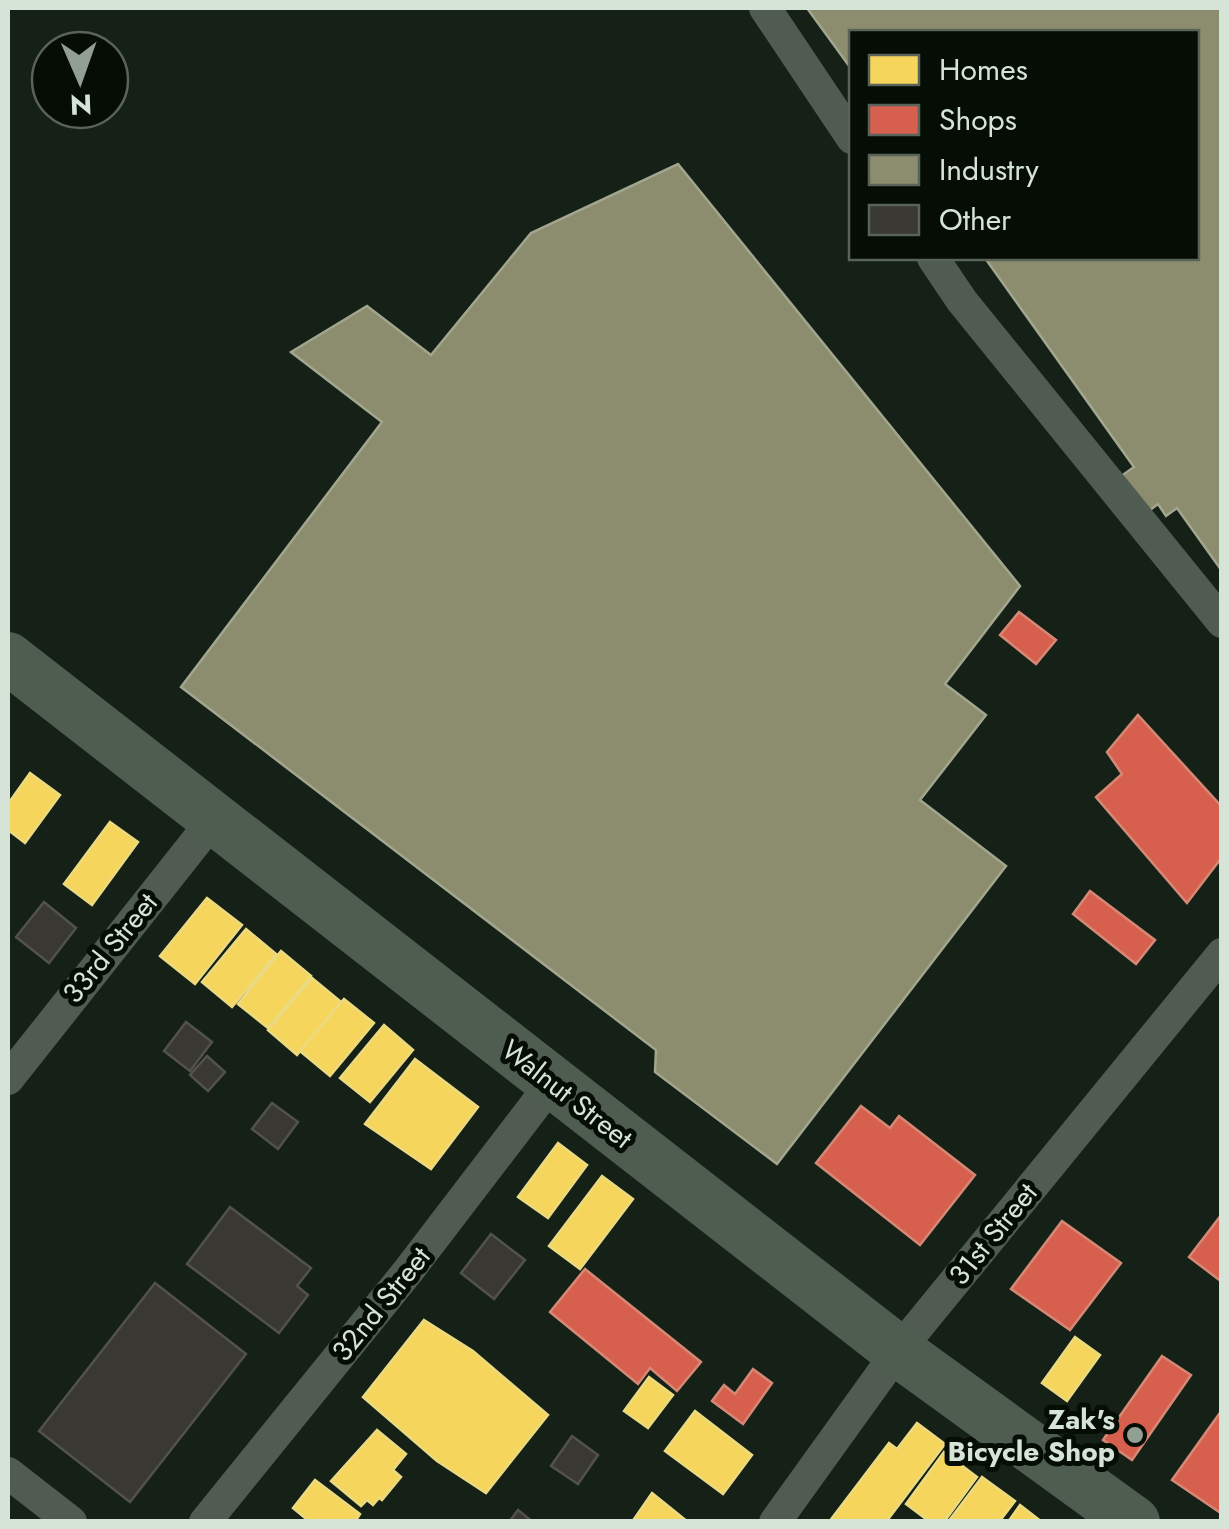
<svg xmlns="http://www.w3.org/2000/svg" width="1229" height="1529" font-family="Jost,sans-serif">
<rect width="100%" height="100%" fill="#152116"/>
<path fill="#f6d55c" stroke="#ecda81" stroke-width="2.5" d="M30 773 60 795 25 843 8 830V804Z
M110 822 138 842 92 905 64 884Z
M207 898 242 925 195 984 160 956Z
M246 929 276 954 232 1007 202 982Z
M281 951 311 976 268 1028 238 1004Z
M312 978 341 1002 297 1055 268 1030Z
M344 999 374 1023 330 1076 300 1051Z
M384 1025 413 1050 370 1102 340 1078Z
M415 1059 478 1107 431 1169 365 1124Z
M558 1143 587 1165 548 1218 518 1197Z
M602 1176 633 1199 580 1269 549 1246Z
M424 1320 473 1351 548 1415 486 1493 437 1461 363 1397Z
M1075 1337 1100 1355 1067 1401 1042 1383Z
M649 1377 673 1395 648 1428 624 1411Z
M695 1411 752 1455 723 1494 665 1451Z
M917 1423 945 1444 886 1522H829L889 1443 897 1449Z
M377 1430 406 1454 393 1470 401 1477 382 1500 379 1498 373 1505 367 1500 361 1506 331 1481Z
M944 1452 977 1477 944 1522H930L906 1504Z
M982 1477 1015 1501 999 1522H948Z
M315 1480 360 1514 355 1522H310L293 1508Z
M652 1493 688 1522H632Z
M1020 1505 1042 1522H1008Z"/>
<path fill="#d6604d" stroke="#d68876" stroke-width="2.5" d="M1019 612 1056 640 1036 664 1000 635Z
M1138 715 1222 807V857L1187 903 1096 797 1122 774 1107 752Z
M1090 891 1155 940 1136 964 1073 914Z
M861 1106 890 1128 899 1116 975 1175 920 1245 816 1163Z
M1222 1214V1282L1189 1257Z
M1062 1221 1121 1263 1070 1330 1011 1289Z
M585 1269 701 1362 677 1391 650 1368 638 1384 550 1312Z
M1162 1356 1191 1375 1132 1460 1103 1440Z
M753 1369 772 1383 743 1424 712 1401 724 1385 735 1394Z
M1222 1410V1514L1172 1480Z"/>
<path fill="#8c8c6e" stroke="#a2a68e" stroke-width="2.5" d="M807 8H1222V571L1177 508 1166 516 1158 504 1146 513 1120 477 1134 467 985 258H1196V32H852V70Z
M678 164 1020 586 945 684 986 715 920 800 1006 866 777 1164 655 1072 656 1050 181 687 382 422 291 352 367 306 431 355 531 233Z"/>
<path fill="#393833" stroke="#53514c" stroke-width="2.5" d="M44 902 76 928 49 963 16 937Z
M186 1022 212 1042 190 1071 164 1051Z
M207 1056 225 1072 208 1091 190 1075Z
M272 1103 298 1122 278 1149 252 1129Z
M230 1207 311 1268 297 1286 308 1295 279 1333 187 1264Z
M491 1234 525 1260 494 1299 461 1273Z
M155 1283 246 1354 130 1502 39 1431Z
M572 1436 598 1455 578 1484 551 1466Z
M518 1510 533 1522H509Z"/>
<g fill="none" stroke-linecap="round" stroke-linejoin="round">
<path stroke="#505c52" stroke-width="32" d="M765 8 852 138
M933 258 962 301 1222 622
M8 1079 214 819
M8 1473 71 1522
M205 1522 409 1270 552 1083
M775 1522 898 1351 1222 954"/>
<path stroke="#4e5d50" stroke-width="52" d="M8 658 898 1351 1134 1522"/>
</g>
<circle fill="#92a093" stroke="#050d05" stroke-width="4" cx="1135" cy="1435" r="10"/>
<g text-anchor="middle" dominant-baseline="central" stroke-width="10" stroke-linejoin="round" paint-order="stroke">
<g font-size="28" fill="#d6e4d7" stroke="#050d05">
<text transform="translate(110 948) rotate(-51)">33rd Street</text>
<text transform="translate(567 1094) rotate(38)">Walnut Street</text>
<text transform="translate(993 1234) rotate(-51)">31st Street</text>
<text transform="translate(381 1304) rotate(-51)">32nd Street</text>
</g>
<g font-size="28" font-weight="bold" fill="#d6e4d7" stroke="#050d05" text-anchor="end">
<text x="1115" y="1419">Zak's<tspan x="1115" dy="32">Bicycle Shop</tspan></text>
</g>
</g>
<rect width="1229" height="1529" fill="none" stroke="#d6e4d7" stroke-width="20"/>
<rect x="849" y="30" width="350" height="230" fill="#050d05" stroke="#596359" stroke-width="2.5"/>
<rect x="869" y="55" width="50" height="30" fill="#f6d55c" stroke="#596359" stroke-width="2.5"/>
<text x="939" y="80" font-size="30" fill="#d6e4d7">Homes</text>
<rect x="869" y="105" width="50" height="30" fill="#d6604d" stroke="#596359" stroke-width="2.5"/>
<text x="939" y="130" font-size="30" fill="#d6e4d7">Shops</text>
<rect x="869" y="155" width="50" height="30" fill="#8c8c6e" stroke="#596359" stroke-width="2.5"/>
<text x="939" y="180" font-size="30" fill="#d6e4d7">Industry</text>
<rect x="869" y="205" width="50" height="30" fill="#393833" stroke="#596359" stroke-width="2.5"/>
<text x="939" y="230" font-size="30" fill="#d6e4d7">Other</text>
<g transform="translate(80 80) rotate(178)"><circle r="48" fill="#050d05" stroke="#596359" stroke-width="2.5"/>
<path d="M0-8L18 38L0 25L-18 38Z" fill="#92a093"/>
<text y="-15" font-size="28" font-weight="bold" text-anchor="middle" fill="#d6e4d7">N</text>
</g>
</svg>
